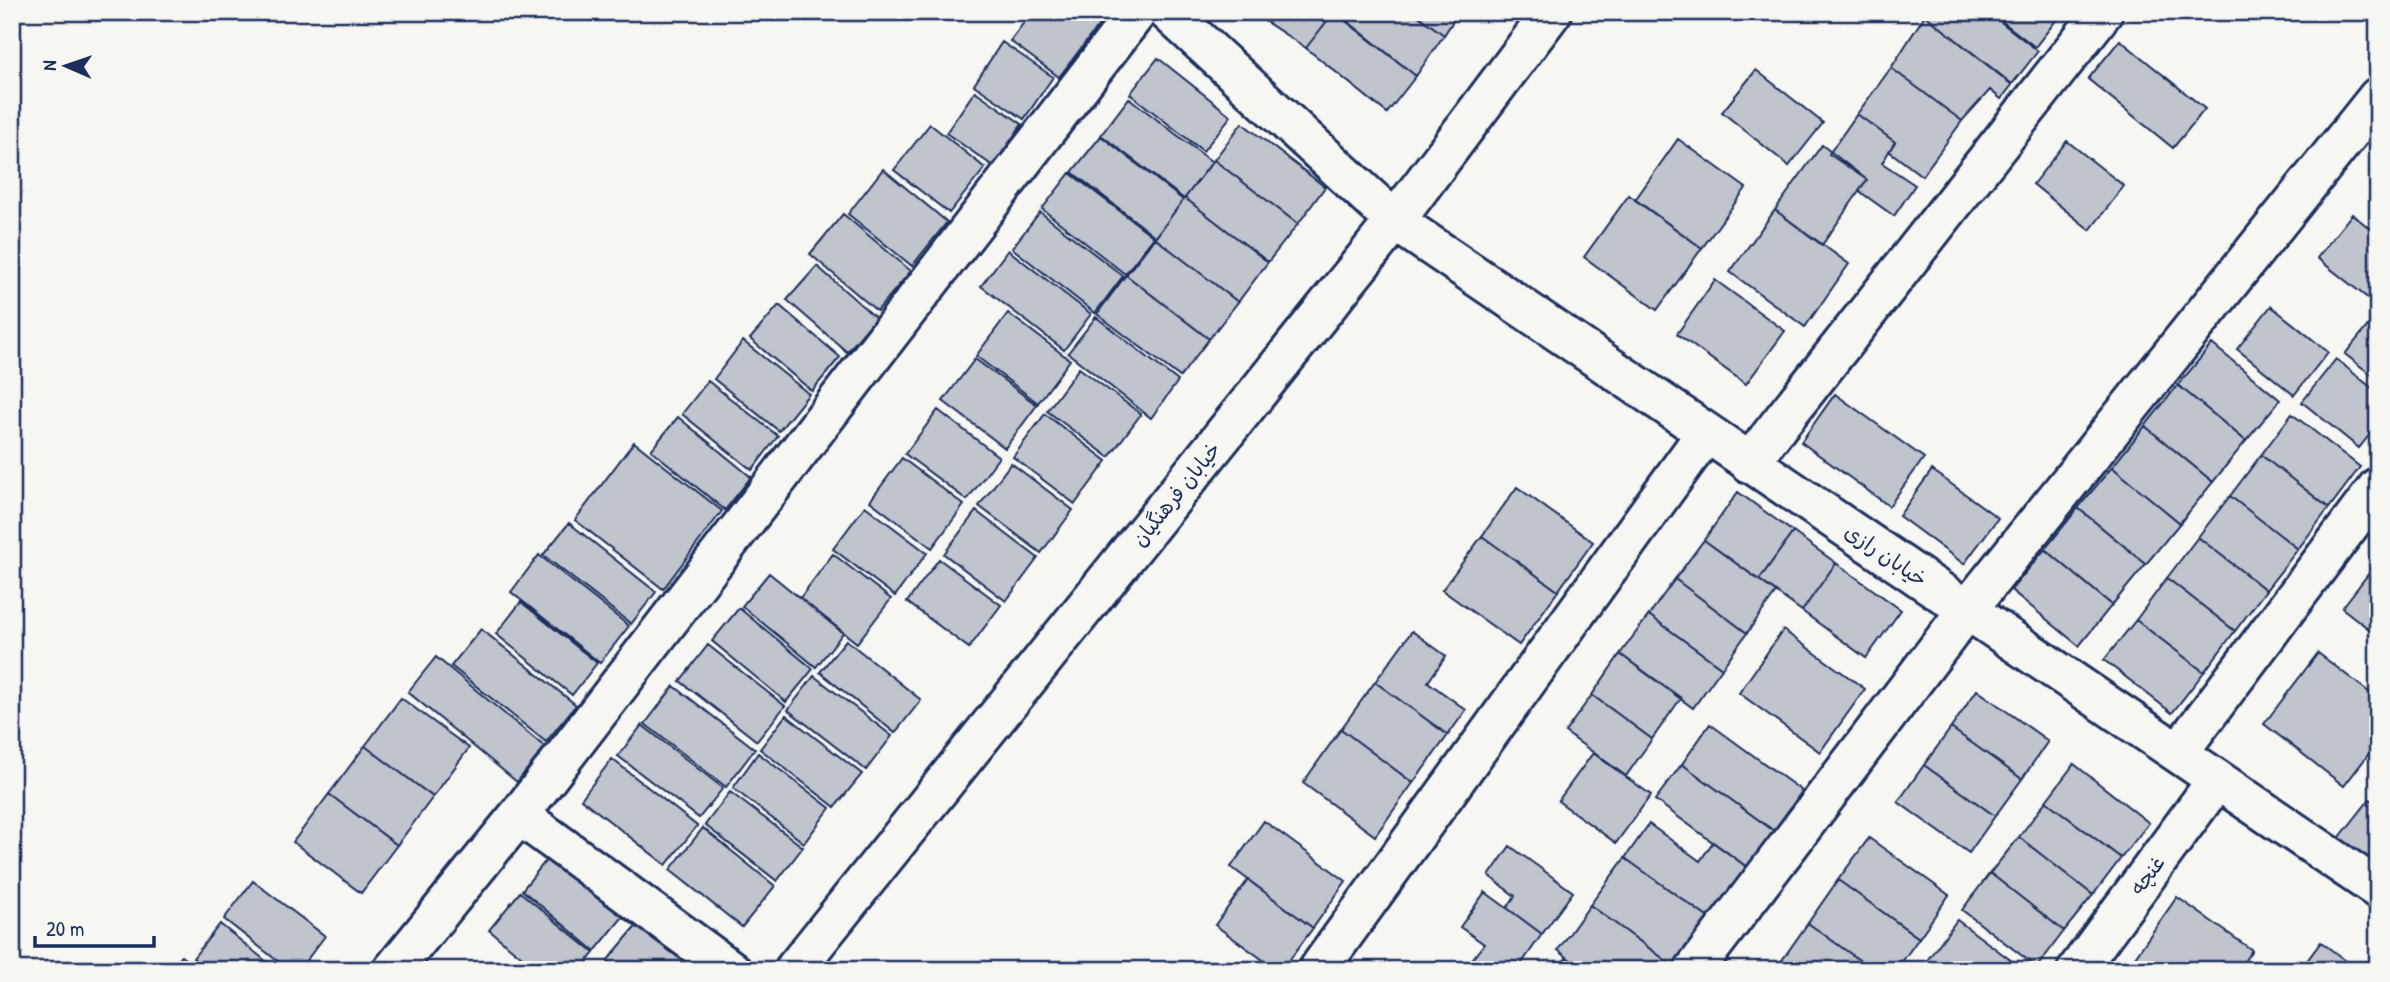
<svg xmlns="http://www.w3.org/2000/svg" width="2390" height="982" font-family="'Patrick Hand','Playpen Sans Arabic',sans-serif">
<rect width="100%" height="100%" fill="#f6f6f2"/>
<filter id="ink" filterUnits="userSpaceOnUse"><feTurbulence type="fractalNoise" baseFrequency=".0143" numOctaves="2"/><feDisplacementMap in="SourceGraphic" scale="14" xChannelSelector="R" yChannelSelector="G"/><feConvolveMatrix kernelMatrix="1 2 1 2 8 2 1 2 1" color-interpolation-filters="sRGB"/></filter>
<g filter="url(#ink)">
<path fill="#c0c4cd" stroke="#1b2f5e" stroke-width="2" d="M1032 12H1088L1101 22 1059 77 1010 41Z
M1251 12H1334L1306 48Z
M1334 12 1416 76 1387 113 1306 48Z
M1336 12H1413L1444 35 1416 76Z
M1413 12H1459L1444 35Z
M1928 12H1988L2038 51 2012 84 1925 15Z
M1990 12H2059L2061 14 2035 47Z
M1925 15 2012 85 2001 99 1990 90 1962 121 1891 68Z
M2120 40 2205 109 2173 148 2088 79Z
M1002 42 1053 77 1024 119 974 85Z
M1158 58 1231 116 1203 151 1130 94Z
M1891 68 1962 121 1922 176 1889 151 1895 142 1857 114Z
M1756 70 1823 123 1789 166 1722 112Z
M975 91 1022 124 993 166 946 133Z
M1129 98 1212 162 1184 199 1101 135Z
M1857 114 1895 142 1882 163 1915 185 1894 216 1859 191 1867 180 1829 154Z
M1242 123 1325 187 1298 224 1214 160Z
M930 124 985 168 949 213 894 170Z
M1101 136 1183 200 1156 237 1072 172Z
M1678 139 1746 188 1702 248 1635 200Z
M2067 141 2124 186 2090 230 2033 184Z
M1822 145 1867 180 1822 245 1775 210Z
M1214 160 1298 224 1268 262 1185 198Z
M883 169 947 222 912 266 848 214Z
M1070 173 1154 237 1125 274 1042 209Z
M1629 195 1702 248 1657 310 1584 257Z
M1185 198 1268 262 1238 302 1155 238Z
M1775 210 1849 264 1805 327 1730 272Z
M1040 212 1123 276 1095 313 1012 248Z
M843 214 911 271 877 311 810 254Z
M2352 214 2378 235V298L2374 303 2317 258Z
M1155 238 1238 302 1209 339 1126 275Z
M1008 250 1091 314 1064 350 981 286Z
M817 266 876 318 847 352 787 300Z
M1126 275 1209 339 1180 377 1097 314Z
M1715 280 1785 331 1746 384 1677 334Z
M779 305 840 357 812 391 750 339Z
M2271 306 2328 352 2294 395 2237 349Z
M1008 313 1070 360 1038 403 976 356Z
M2378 313V380L2345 354Z
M1096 317 1178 381 1151 418 1068 353Z
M743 341 809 394 779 431 714 379Z
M2212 344 2280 400 2246 441 2178 385Z
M975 359 1037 405 1005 448 943 401Z
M2336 359 2378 393V424L2359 448 2302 402Z
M1079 368 1141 414 1109 457 1047 411Z
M708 381 778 436 752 470 682 414Z
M2178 385 2246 441 2213 482 2145 426Z
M1835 394 1924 458 1889 506 1801 442Z
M938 410 999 457 967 500 905 454Z
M1045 414 1107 461 1075 504 1013 457Z
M2292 414 2360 467 2329 508 2261 455Z
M678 417 751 477 725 510 651 450Z
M2145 426 2213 482 2180 523 2112 467Z
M634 442 722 511 663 589 575 520Z
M2261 455 2329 508 2298 549 2230 496Z
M902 458 964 505 932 548 870 501Z
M1011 463 1073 510 1041 553 979 506Z
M2112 467 2180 523 2146 564 2078 508Z
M1932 470 1998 518 1964 564 1899 516Z
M1517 487 1593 542 1558 591 1482 536Z
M1738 492 1793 532 1759 580 1704 540Z
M2230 496 2298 549 2266 590 2198 537Z
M865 506 927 553 895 596 833 549Z
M2078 508 2146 564 2112 605 2045 549Z
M976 511 1038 558 1006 601 944 554Z
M569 523 656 592 631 624 543 555Z
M1793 532 1836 563 1802 611 1759 580Z
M1482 536 1558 591 1519 645 1442 590Z
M2198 537 2266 590 2235 631 2167 578Z
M1704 540 1776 592 1747 633 1675 579Z
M2045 549 2112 605 2079 646 2011 590Z
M833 554 891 599 857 643 800 598Z
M539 555 629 626 600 663 511 592Z
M939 559 1001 605 969 648 907 602Z
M1836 563 1901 610 1866 658 1802 611Z
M2373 568 2378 572V636L2342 608Z
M769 573 843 633 816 667 742 606Z
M2167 578 2235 631 2204 672 2136 620Z
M1675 579 1747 633 1722 668 1649 615Z
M521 602 597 663 572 695 496 634Z
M739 608 813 669 786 702 712 641Z
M1649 615 1722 668 1693 708 1620 654Z
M2136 620 2204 672 2172 713 2104 660Z
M481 629 576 705 546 742 451 666Z
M1783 630 1865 689 1820 752 1739 693Z
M1412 631 1446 656 1428 682 1466 710 1448 735 1375 682Z
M846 640 921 700 895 733 820 672Z
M708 645 785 706 757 741 680 681Z
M2318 653 2378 699V742L2344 786 2264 724Z
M1620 654 1681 698 1652 739 1592 695Z
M436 657 545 747 517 782 408 692Z
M814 676 892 736 866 770 788 710Z
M1375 682 1448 735 1413 783 1341 729Z
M674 686 755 749 726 787 645 724Z
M1977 690 2048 741 2022 779 1951 728Z
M1592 695 1652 739 1626 776 1565 732Z
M401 698 469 748 433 797 365 746Z
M786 715 862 774 835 807 760 749Z
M1710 724 1802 791 1774 831 1682 764Z
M642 725 723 788 699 818 618 756Z
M1951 728 2022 779 1995 816 1924 765Z
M1341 729 1413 783 1375 836 1303 783Z
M365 746 433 797 397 845 329 794Z
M758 753 830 808 804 843 733 788Z
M1593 753 1651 795 1616 843 1558 801Z
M612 759 697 826 666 865 581 799Z
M1682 764 1774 831 1747 867 1655 800Z
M2074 764 2149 823 2121 858 2046 801Z
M1924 765 1995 816 1969 853 1898 802Z
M730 792 803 847 777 881 705 825Z
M329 794 397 845 361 893 293 842Z
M2370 799 2378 805V876L2336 842Z
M2046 801 2121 858 2093 895 2019 837Z
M1264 821 1346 881 1313 928 1231 867Z
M1649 824 1700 861 1713 842 1747 867 1710 919 1625 858Z
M703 828 775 886 742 927 670 870Z
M2019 837 2093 895 2064 931 1990 873Z
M1869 838 1949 895 1919 938 1838 880Z
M1510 846 1573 892 1542 934 1507 908 1515 896 1489 876Z
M552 853 626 913 595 951 522 890Z
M1625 858 1710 919 1675 967 1590 905Z
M1990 873 2064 931 2037 967 1962 910Z
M1248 880 1313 928 1282 970H1277L1215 925Z
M1838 880 1919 938 1896 970H1873L1808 923Z
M253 881 325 936 299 970H289L224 919Z
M520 892 594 953 580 970H538L489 930Z
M1485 892 1542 934 1517 970H1482L1470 962 1484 944 1460 927Z
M2177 897 2252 950 2238 970H2126Z
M1590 905 1675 967 1673 970H1583L1558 950Z
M1957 920 2024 970H1920Z
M1808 923 1873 970H1784L1778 966Z
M220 924 277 970H208L193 958Z
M638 924 694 970H617L607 961Z
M2321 942 2358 970H2300Z
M181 956 200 970H172Z
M1567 957 1584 970H1557Z"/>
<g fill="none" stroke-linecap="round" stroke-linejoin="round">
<defs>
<path id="minor" d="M1168 12 1395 221 2378 889
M1749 463 2103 12
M2178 753 2378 487
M519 815 1137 12
M393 970 519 815 731 970
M794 970 1395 221 1552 12
M1318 970 1706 433
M1694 970 1967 610 2378 97
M2077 970 2217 780"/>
</defs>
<use href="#minor" stroke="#1b2f5e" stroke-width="44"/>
<use href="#minor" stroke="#f6f6f2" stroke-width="38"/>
</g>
</g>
<g text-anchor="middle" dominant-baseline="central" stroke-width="5" stroke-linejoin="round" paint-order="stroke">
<g font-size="21" fill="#1b2f5e" stroke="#f6f6f2">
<text transform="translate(1176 494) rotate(-51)">خیابان فرهنگیان</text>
<text transform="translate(1886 555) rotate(34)">خیابان رازی</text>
<text transform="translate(2147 875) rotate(-53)">غنچه</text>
</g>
</g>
<rect width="2390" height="982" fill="none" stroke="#f6f6f2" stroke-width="42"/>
<rect x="21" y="21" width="2348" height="940" fill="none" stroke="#1b2f5e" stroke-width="2.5" filter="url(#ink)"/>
<g transform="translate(66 66) rotate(272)" stroke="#f6f6f2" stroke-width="5" paint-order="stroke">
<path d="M0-5L12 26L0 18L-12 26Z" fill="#1b2f5e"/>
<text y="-10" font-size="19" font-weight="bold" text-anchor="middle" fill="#1b2f5e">N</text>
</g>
<path d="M35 936v10h119v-10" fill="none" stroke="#1b2f5e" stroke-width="3.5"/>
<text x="46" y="936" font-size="21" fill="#1b2f5e" stroke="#f6f6f2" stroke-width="5" paint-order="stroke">20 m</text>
</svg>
